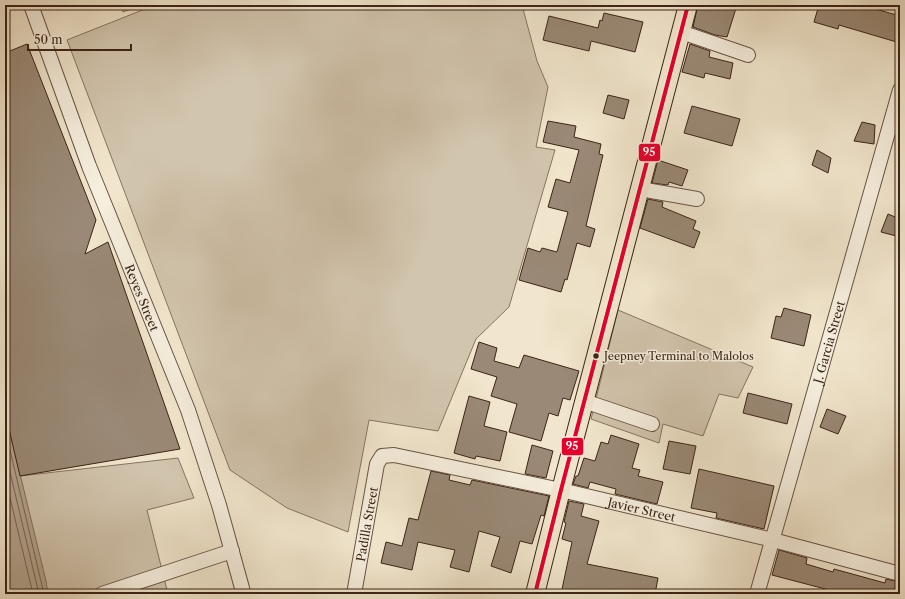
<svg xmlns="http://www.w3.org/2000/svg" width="905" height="599" font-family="'Libre Caslon Text',serif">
<rect width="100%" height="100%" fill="#f1e6cd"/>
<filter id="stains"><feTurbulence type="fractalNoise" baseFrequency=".005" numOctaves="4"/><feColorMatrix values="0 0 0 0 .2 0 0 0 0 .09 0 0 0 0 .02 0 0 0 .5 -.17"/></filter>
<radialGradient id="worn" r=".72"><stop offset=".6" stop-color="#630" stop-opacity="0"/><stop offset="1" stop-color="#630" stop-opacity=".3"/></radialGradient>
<path fill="#d2c5ae" stroke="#867462" d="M121 5H141L123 12Z
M155 5H522L537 61 548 87 536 147 555 150 509 307 476 339 438 431 369 420 348 532 287 508 230 470 67 40Z
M618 310 753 367 738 398 719 394 703 436 663 424 659 443 591 419Z
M178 458 194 498 147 510 168 594H48L20 476Z"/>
<path fill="#b3a48f" stroke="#83715f" d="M5 412 46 581 48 594H5Z"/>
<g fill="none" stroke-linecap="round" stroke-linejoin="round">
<path stroke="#776453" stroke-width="1" d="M5 429 44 594
M5 451 39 594
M5 477 33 594"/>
</g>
<path fill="#9a8976" stroke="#3b2417" d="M698 5H737L727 37 715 35 693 27Z
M819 5H873L872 8 900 16V43L839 25 838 29 814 22Z
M604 13 643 22 635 52 591 41 589 51 543 40 549 16 598 28 600 20 602 21Z
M27 44 96 220 85 254 108 242 180 449 20 476 5 412V53Z
M690 44 710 51 709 57 733 63 730 79 705 73 704 78 682 72Z
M608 95 629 100 624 119 603 113Z
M692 106 740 119 732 146 684 133Z
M548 121 576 126 574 137 601 144 599 154 603 155 586 226 595 229 590 247 577 243 567 280 565 279 561 292 519 280 528 248 540 252 542 248 557 252 568 212 548 207 556 179 570 183 579 150 543 142Z
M862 122 875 125 874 144 854 141Z
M817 150 831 158 828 173 812 165Z
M658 160 688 170 682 186 669 182 668 185 652 183Z
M648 199 663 202 662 207 696 221 693 229 700 232 694 248 640 228Z
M888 214 900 219V237L881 232Z
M784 308 811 315 804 346 771 338 776 316 781 317Z
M479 342 497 348 494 361 519 368 524 355 579 371 570 400 563 398 558 416 549 413 541 441 509 432 517 404 491 396 497 377 471 369Z
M748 393 792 404 787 424 743 413Z
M469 396 490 402 484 426 507 432 500 461 476 456 475 459 454 453Z
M827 409 846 416 838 434 820 427Z
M611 435 639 444 632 468 640 470 638 476 663 482 657 504 615 494 616 489 590 482 588 488 573 484 576 476H578L584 458 595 461 601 442 608 444Z
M669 441 696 446 690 474 663 469Z
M532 445 553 451 546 478 525 474Z
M699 469 774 486 764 529 716 518 717 513 691 508Z
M431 471 450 475 449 480 470 485 472 480 549 496 544 516 541 515 532 544 520 541 511 573 491 566 500 537 479 531 469 572 450 567 455 550 418 542 412 570 381 563 386 542 402 546 409 518 418 520Z
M569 501 584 504 581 516 599 521 587 564 658 578 655 594H561L572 542 562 539 566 523 564 522Z
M779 550 807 558 806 564 833 572 834 569 885 583 886 579 900 582V594H828L829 590 772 575Z"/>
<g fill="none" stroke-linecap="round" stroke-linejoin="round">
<defs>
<g id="minor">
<path id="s1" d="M31 5 89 166 188 410 219 505 242 588 243 594"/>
<path d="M681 32 748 55"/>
<path d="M640 189 697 199"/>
<path d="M584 401 652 424"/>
<path d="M102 594 232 551"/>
<path id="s2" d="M354 594 377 464 382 456 394 455 561 490 773 540 900 574"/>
<path id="s3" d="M757 594 900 90"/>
</g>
<path id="major" d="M535 594 561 490 688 5"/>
</defs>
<use href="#minor" stroke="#685444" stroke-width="16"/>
<use href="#major" stroke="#3b2417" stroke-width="20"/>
<use href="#minor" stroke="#f6efde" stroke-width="14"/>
<use href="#major" stroke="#f1e6cd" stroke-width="18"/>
<defs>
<path id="bus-1" d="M535 594 561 490 688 5"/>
</defs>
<use href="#bus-1" stroke="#f6efde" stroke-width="7"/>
<use href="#bus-1" stroke="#e4002b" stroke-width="4"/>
</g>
<circle fill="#3b2417" stroke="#f6efde" stroke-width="1.5" cx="596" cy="356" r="3.5"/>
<g text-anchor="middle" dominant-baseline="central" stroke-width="3" stroke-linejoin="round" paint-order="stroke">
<g font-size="11" fill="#3b2417" stroke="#f6efde" text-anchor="start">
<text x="604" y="356">Jeepney Terminal to Malolos</text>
</g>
<g font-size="12" fill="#3b2417" stroke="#f6efde">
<text stroke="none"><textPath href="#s1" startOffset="313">Reyes Street</textPath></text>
<text stroke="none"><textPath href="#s3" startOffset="262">J. Garcia Street</textPath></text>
<text stroke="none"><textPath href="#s2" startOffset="407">Javier Street</textPath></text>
<text stroke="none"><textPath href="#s2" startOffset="71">Padilla Street</textPath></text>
</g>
</g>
<g stroke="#f6efde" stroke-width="1.5">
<rect x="638" y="143" width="23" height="19" rx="4" fill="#e4002b"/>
<rect x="561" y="437" width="23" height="19" rx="4" fill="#e4002b"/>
</g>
<g font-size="11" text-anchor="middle" font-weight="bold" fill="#fff">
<text x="649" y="156">95</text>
<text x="572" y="450">95</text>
</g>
<rect width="905" height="599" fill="none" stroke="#f1e6cd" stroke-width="20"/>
<rect x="6" y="6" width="893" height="587" fill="none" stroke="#3b2417" stroke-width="2"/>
<rect x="10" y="10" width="885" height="579" fill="none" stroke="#3b2417"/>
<path d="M28 44v6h103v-6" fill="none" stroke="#3b2417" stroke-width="2"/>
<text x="34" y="44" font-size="12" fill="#3b2417" stroke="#f6efde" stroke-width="3" paint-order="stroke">50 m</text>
<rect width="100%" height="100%" filter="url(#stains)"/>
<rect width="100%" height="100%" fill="url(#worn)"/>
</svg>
